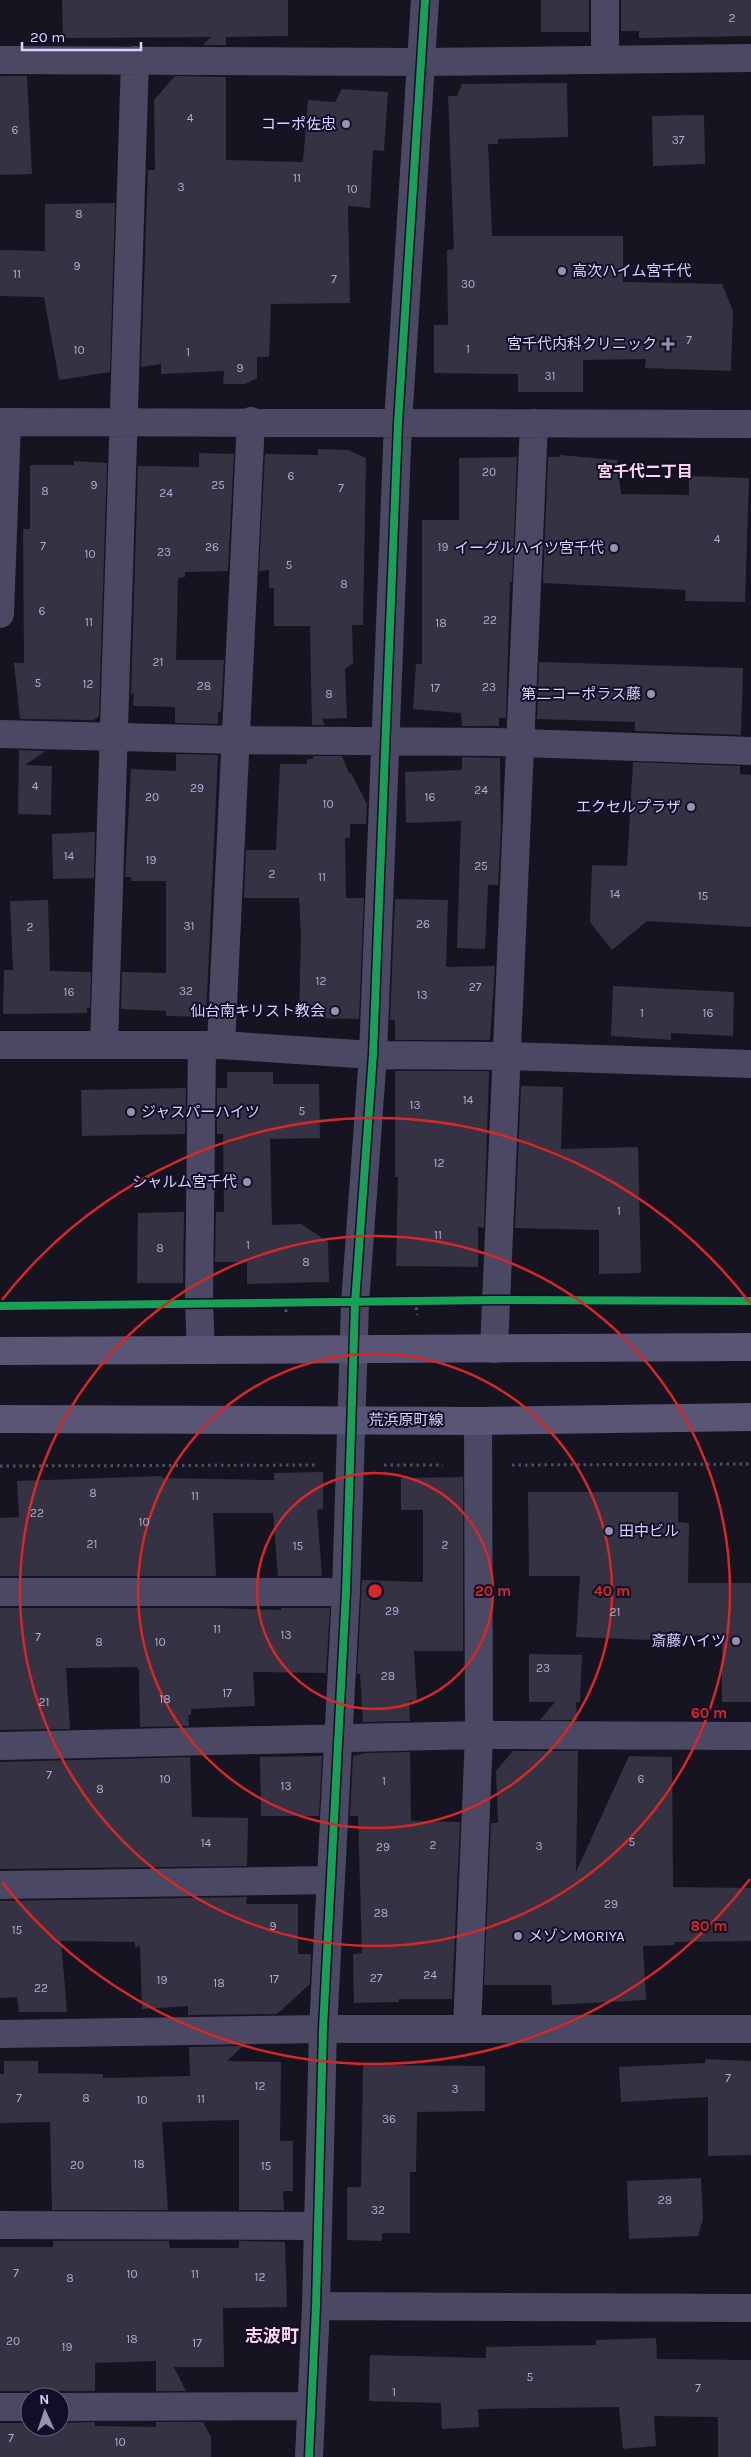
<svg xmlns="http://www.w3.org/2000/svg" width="751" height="2457" font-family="Karla,'Noto Sans JP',sans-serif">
<rect width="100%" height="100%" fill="#161421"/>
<path fill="#353243" d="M62 0H288V36L226 37V45H203L211 37 63 38Z
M541 0H589V32H541Z
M621 0H751V36L639 38V31H621Z
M0 76H27L32 174 0 175Z
M175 76 226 77V160L303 162 308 100 335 102 342 89 388 92 384 151 373 150 370 208 348 206 350 303 271 304 269 357H257V378L245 384H223L224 371 161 374V364L141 367 148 170H155L154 100Z
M567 83 568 137 498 139V144H488L492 236H623V282L722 284 733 311 731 371 645 368 646 359 583 360V392H518V374L434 373V325H448L447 250 454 249 448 96H457L462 84Z
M704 115 705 164 653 166 652 116Z
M115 203 110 372 59 380 44 297 0 296V250L45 251V204Z
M318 449 348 450 366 458 363 625H352L353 663 345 669 347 718 322 719 325 725H312L310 626H274V588H269V570L259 571 265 454 318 455Z
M199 453 234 454 228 571 185 572V577L178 578 176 660H224L221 712H218V724L175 723V707L133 706 134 693 131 695 138 466 199 467Z
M560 455 617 460 621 494 689 495V476L749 478 745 602 685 601 686 590 543 583 548 457H560Z
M517 457 512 582H510L506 718H499V726H462L461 713 413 709 416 664H422V520H459V458Z
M74 461 107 463 99 716 94 720 20 719 14 663H24L23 529H30V465H74Z
M539 662 743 668 741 735 635 731V722L537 719Z
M19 750 46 751 25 765 52 766 51 815 18 814Z
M176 754 218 755 206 1017 166 1016V1011L121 1009 122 972 166 973V881H131V877H125L131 769 176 771Z
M313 756H342L349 773H351L367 804 366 824H350V838H345L346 898H364L359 1019 299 1018 301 935 299 898H244L246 850H276L280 764H307V759H313Z
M462 757 500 758 501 830 498 885H488L485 949 457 948 461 821 406 823 405 772 462 770Z
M633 762 740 766V774L751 775V927L647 921 612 950 590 922 592 865 627 866Z
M95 832 94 878 53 879 52 834Z
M395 899 448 900 446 967 495 966 490 1040H395V1020H390Z
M48 900 50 971 91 972 90 1008 87 1007V1013L3 1014 4 970H13L10 901Z
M613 986 734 992 733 1036 671 1033V1040L611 1036Z
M395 1071H489L484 1228 478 1227V1267L396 1266 398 1177H395Z
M227 1072H273V1084H319L320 1138 270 1139 272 1225 301 1224 328 1242 329 1282 247 1284V1262H215L216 1212H224L223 1134H217V1088H227Z
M521 1086 563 1087 561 1149 638 1147 641 1273 599 1274V1230L515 1228Z
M186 1088 185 1134 82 1136 81 1090Z
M184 1212 183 1283H137L138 1213Z
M323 1472V1509L317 1510 322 1576H278L273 1513H213L216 1576H0V1518L19 1517 17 1481 162 1476V1478L274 1480V1473Z
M463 1477V1651H414L417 1700 409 1701 410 1721 363 1722 360 1674H357L362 1580 423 1582V1510H401V1478Z
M528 1492H678V1522L689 1523 688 1583H751V1702H722V1635L650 1637V1640L576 1637 580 1576H529Z
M0 1608H217L281 1610V1608H330L326 1673 253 1672 255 1706 191 1709V1715H188L189 1726 140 1727 139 1671 137 1667 66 1668 70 1729 0 1730Z
M529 1654 582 1655 580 1702H576L577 1720H540L555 1702H529Z
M513 1751H578L576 1872 629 1756 672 1757 673 1887 751 1888V1941L674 1942 675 1945 643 1946 646 2000 552 2005 551 1985H484L491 1823H498L496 1771Z
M410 1752 411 1821 460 1822 452 1999H399V2002L354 2003 353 1954 362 1953 358 1816H350L353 1756 365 1753Z
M322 1756 319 1816H261L260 1757Z
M190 1757 192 1817 248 1818 247 1866 0 1869V1762Z
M247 1897 246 1904H298V1954H311L310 1984 277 2014 188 2015V2006L142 2009 140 1946 135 1947V1942L61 1941 67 2012H19L17 1997 0 1998V1901Z
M243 2046 227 2061 281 2062 280 2141H293V2191H283L284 2210H239V2120L162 2122 168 2210H52L50 2122 0 2123V2074H4V2061H38V2073L103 2074V2078L190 2076 189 2047Z
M705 2059 751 2061V2155L708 2156V2097L621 2102 619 2067 705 2063Z
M363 2065 485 2066V2111L417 2112 416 2172H410V2233H382V2241L347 2240V2187H361Z
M701 2178 703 2219 698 2236 629 2239 627 2181Z
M53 2241H169L170 2248H239V2241L285 2242 287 2307 223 2308 224 2367H174L186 2391H156V2361L95 2363V2391H60L49 2397H41L30 2391H0V2247H53Z
M656 2338 657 2359 751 2360V2457H718V2417L654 2416 656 2446 623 2449 619 2407 478 2409 479 2427 442 2429 441 2403 369 2401 370 2355 486 2358V2347L596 2345V2340Z
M95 2422V2426L156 2427V2422H203L211 2437V2457H0V2423H30V2427H60V2423Z"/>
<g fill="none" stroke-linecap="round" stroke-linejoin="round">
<path stroke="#455362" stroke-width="3" stroke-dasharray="2.5 4" stroke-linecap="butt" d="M531 1300 751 1301
M416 1301 417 1315
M391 1302 462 1300
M233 1303H322
M286 1303V1315
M0 1306 164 1303
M384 1465H443
M512 1465 751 1464
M0 1466 317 1465"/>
<path stroke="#4a4862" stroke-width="28" d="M605 0V60
M0 60 421 62 751 58
M0 422 751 424
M0 614 7 422
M0 734 237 740 496 742 751 751
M0 1045H221L373 1055 507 1056 751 1064
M104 1045 135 60
M221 1045 251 421
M494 1349 534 423
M201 1350 199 1303 202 1045
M0 1592H346
M0 1746 479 1735 751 1736
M0 1885 331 1880
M467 2029 479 1735 478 1421
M0 2034 323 2029H751
M0 2225 318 2226
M316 2306 751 2308
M0 2407H30
M60 2407 311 2406
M309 2457 316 2306 323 2029 346 1592 355 1303 373 1055 398 423 425 0"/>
<path stroke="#585575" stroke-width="28" d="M0 1351 751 1347
M0 1419 478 1421 751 1417"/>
<defs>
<path id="cycleway" d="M0 1306 495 1300 751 1301
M309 2457 316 2306 323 2029 346 1592 355 1303 373 1055 398 423 425 0"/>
</defs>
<use href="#cycleway" stroke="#130e27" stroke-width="11"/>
<use href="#cycleway" stroke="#1a9f57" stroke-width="8"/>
</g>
<g fill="none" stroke="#d62828" stroke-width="2.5">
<circle cx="375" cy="1591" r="118"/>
<circle cx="375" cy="1591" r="237"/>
<circle cx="375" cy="1591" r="355"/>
<path d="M750 1879A473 473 0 0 1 2 1882M2 1300A473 473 0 0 1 750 1303"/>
</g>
<g fill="#9690b1" stroke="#130e27" stroke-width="2">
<circle cx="346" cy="124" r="5"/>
<circle cx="562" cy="271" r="5"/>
<path d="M665.5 336.5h5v5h5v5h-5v5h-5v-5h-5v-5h5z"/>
<circle cx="614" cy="548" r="5"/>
<circle cx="651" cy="694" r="5"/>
<circle cx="691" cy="807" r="5"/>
<circle cx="335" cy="1011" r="5"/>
<circle cx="131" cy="1112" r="5"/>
<circle cx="247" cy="1182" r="5"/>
<circle cx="609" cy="1531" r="5"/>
<circle cx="736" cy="1641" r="5"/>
<circle cx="518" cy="1936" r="5"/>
</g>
<g text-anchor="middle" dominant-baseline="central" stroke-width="4" stroke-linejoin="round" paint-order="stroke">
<g font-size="12" fill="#b2abd0">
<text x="732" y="18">2</text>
<text x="190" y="118">4</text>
<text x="15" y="130">6</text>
<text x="678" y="140">37</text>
<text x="297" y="178">11</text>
<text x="181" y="187">3</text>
<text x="352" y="189">10</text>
<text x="79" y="214">8</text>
<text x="77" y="266">9</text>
<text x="17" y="274">11</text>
<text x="334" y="279">7</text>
<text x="468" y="284">30</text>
<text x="689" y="340">7</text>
<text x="468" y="349">1</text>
<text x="79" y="350">10</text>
<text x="188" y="352">1</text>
<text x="240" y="368">9</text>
<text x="550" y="376">31</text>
<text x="489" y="472">20</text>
<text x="291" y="476">6</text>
<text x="94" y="485">9</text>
<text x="218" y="485">25</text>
<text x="341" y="488">7</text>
<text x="45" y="491">8</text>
<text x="166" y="493">24</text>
<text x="717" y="539">4</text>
<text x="43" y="546">7</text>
<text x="212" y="547">26</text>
<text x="443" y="547">19</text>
<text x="164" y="552">23</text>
<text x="90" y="554">10</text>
<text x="289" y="565">5</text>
<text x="344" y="584">8</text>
<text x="42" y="611">6</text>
<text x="490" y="620">22</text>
<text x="89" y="622">11</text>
<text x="441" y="623">18</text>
<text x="158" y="662">21</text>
<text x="38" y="683">5</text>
<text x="88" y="684">12</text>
<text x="204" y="686">28</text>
<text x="489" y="687">23</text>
<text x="435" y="688">17</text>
<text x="329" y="694">8</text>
<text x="35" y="786">4</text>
<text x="197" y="788">29</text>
<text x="481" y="790">24</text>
<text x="152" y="797">20</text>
<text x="430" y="797">16</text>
<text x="328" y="804">10</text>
<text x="69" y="856">14</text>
<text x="151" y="860">19</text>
<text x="481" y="866">25</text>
<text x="272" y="874">2</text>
<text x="322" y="877">11</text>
<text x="615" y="894">14</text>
<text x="703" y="896">15</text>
<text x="423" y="924">26</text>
<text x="189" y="926">31</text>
<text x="30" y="927">2</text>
<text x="321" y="981">12</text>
<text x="475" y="987">27</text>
<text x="186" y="991">32</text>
<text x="69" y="992">16</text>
<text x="422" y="995">13</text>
<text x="642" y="1013">1</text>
<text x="708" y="1013">16</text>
<text x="468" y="1100">14</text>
<text x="415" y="1105">13</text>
<text x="302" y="1111">5</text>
<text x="439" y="1163">12</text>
<text x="619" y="1211">1</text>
<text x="438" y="1235">11</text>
<text x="248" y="1245">1</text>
<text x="160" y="1248">8</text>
<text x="306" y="1262">8</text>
<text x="93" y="1493">8</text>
<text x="195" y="1496">11</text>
<text x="37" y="1513">22</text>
<text x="144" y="1522">10</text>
<text x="92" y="1544">21</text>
<text x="445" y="1545">2</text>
<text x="298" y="1546">15</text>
<text x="392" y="1611">29</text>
<text x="615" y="1612">21</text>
<text x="217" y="1629">11</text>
<text x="286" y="1635">13</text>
<text x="38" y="1637">7</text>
<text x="99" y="1642">8</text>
<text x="160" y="1642">10</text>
<text x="543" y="1668">23</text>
<text x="388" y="1676">28</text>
<text x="227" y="1693">17</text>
<text x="165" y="1699">18</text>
<text x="44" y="1702">21</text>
<text x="49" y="1775">7</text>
<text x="165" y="1779">10</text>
<text x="641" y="1779">6</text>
<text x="384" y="1781">1</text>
<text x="286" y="1786">13</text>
<text x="100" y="1789">8</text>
<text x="632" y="1842">5</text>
<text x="206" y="1843">14</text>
<text x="433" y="1845">2</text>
<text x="539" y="1846">3</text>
<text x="383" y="1847">29</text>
<text x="611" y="1904">29</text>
<text x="381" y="1913">28</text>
<text x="273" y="1926">9</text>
<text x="17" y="1930">15</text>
<text x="430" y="1975">24</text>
<text x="376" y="1978">27</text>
<text x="274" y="1979">17</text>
<text x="162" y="1980">19</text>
<text x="219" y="1983">18</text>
<text x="41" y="1988">22</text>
<text x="728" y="2078">7</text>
<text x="260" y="2086">12</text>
<text x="455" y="2089">3</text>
<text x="19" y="2098">7</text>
<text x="86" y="2098">8</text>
<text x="201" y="2099">11</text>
<text x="142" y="2100">10</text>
<text x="389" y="2119">36</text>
<text x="139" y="2164">18</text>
<text x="77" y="2165">20</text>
<text x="266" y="2166">15</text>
<text x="665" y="2200">28</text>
<text x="378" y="2210">32</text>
<text x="16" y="2273">7</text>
<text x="132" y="2274">10</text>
<text x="195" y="2274">11</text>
<text x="260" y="2277">12</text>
<text x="70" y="2278">8</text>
<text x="132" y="2339">18</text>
<text x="13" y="2341">20</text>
<text x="197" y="2343">17</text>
<text x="67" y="2347">19</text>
<text x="530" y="2377">5</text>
<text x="698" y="2388">7</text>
<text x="394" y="2392">1</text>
<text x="11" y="2438">7</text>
<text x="120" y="2442">10</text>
</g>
<g font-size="15" fill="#dbd3ff" stroke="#130e27" text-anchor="end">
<text x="336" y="124">コーポ佐忠</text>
<text x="572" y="271" text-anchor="start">高次ハイム宮千代</text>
<text x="657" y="344">宮千代内科クリニック</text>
<text x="604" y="548">イーグルハイツ宮千代</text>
<text x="641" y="694">第二コーポラス藤</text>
<text x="681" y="807">エクセルプラザ</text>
<text x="325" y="1011">仙台南キリスト教会</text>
<text x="141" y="1112" text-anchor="start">ジャスパーハイツ</text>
<text x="237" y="1182">シャルム宮千代</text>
<text x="619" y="1531" text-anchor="start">田中ビル</text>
<text x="726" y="1641">斎藤ハイツ</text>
<text x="528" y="1936" text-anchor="start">メゾンMORIYA</text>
</g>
<g font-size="15" fill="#dbd3ff" stroke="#130e27">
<text x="406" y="1420">荒浜原町線</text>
</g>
<g font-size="16" font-weight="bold" fill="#ffd5ee" stroke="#130e27">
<text x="645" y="471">宮千代二丁目</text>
</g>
<g font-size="18" font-weight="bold" fill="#ffd5ee" stroke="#130e27">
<text x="272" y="2336">志波町</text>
</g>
</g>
<circle cx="375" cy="1591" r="8" fill="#d62828" stroke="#130e27" stroke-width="2.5"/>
<g font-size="15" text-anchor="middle" font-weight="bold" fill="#d62828" stroke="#130e27" stroke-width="4" stroke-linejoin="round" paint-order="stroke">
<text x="493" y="1596">20 m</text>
<text x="612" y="1596">40 m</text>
<text x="709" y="1718">60 m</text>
<text x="709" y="1931">80 m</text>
</g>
<g transform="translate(45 2412) rotate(357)"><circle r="24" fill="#130e27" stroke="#635d7d"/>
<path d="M0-4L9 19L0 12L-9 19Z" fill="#9690b1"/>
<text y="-8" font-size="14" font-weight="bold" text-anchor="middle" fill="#dbd3ff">N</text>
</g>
<path d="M22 42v8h119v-8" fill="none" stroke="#dbd3ff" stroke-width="2.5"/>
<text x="30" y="42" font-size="15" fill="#dbd3ff" stroke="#130e27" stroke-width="4" paint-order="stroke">20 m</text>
</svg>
